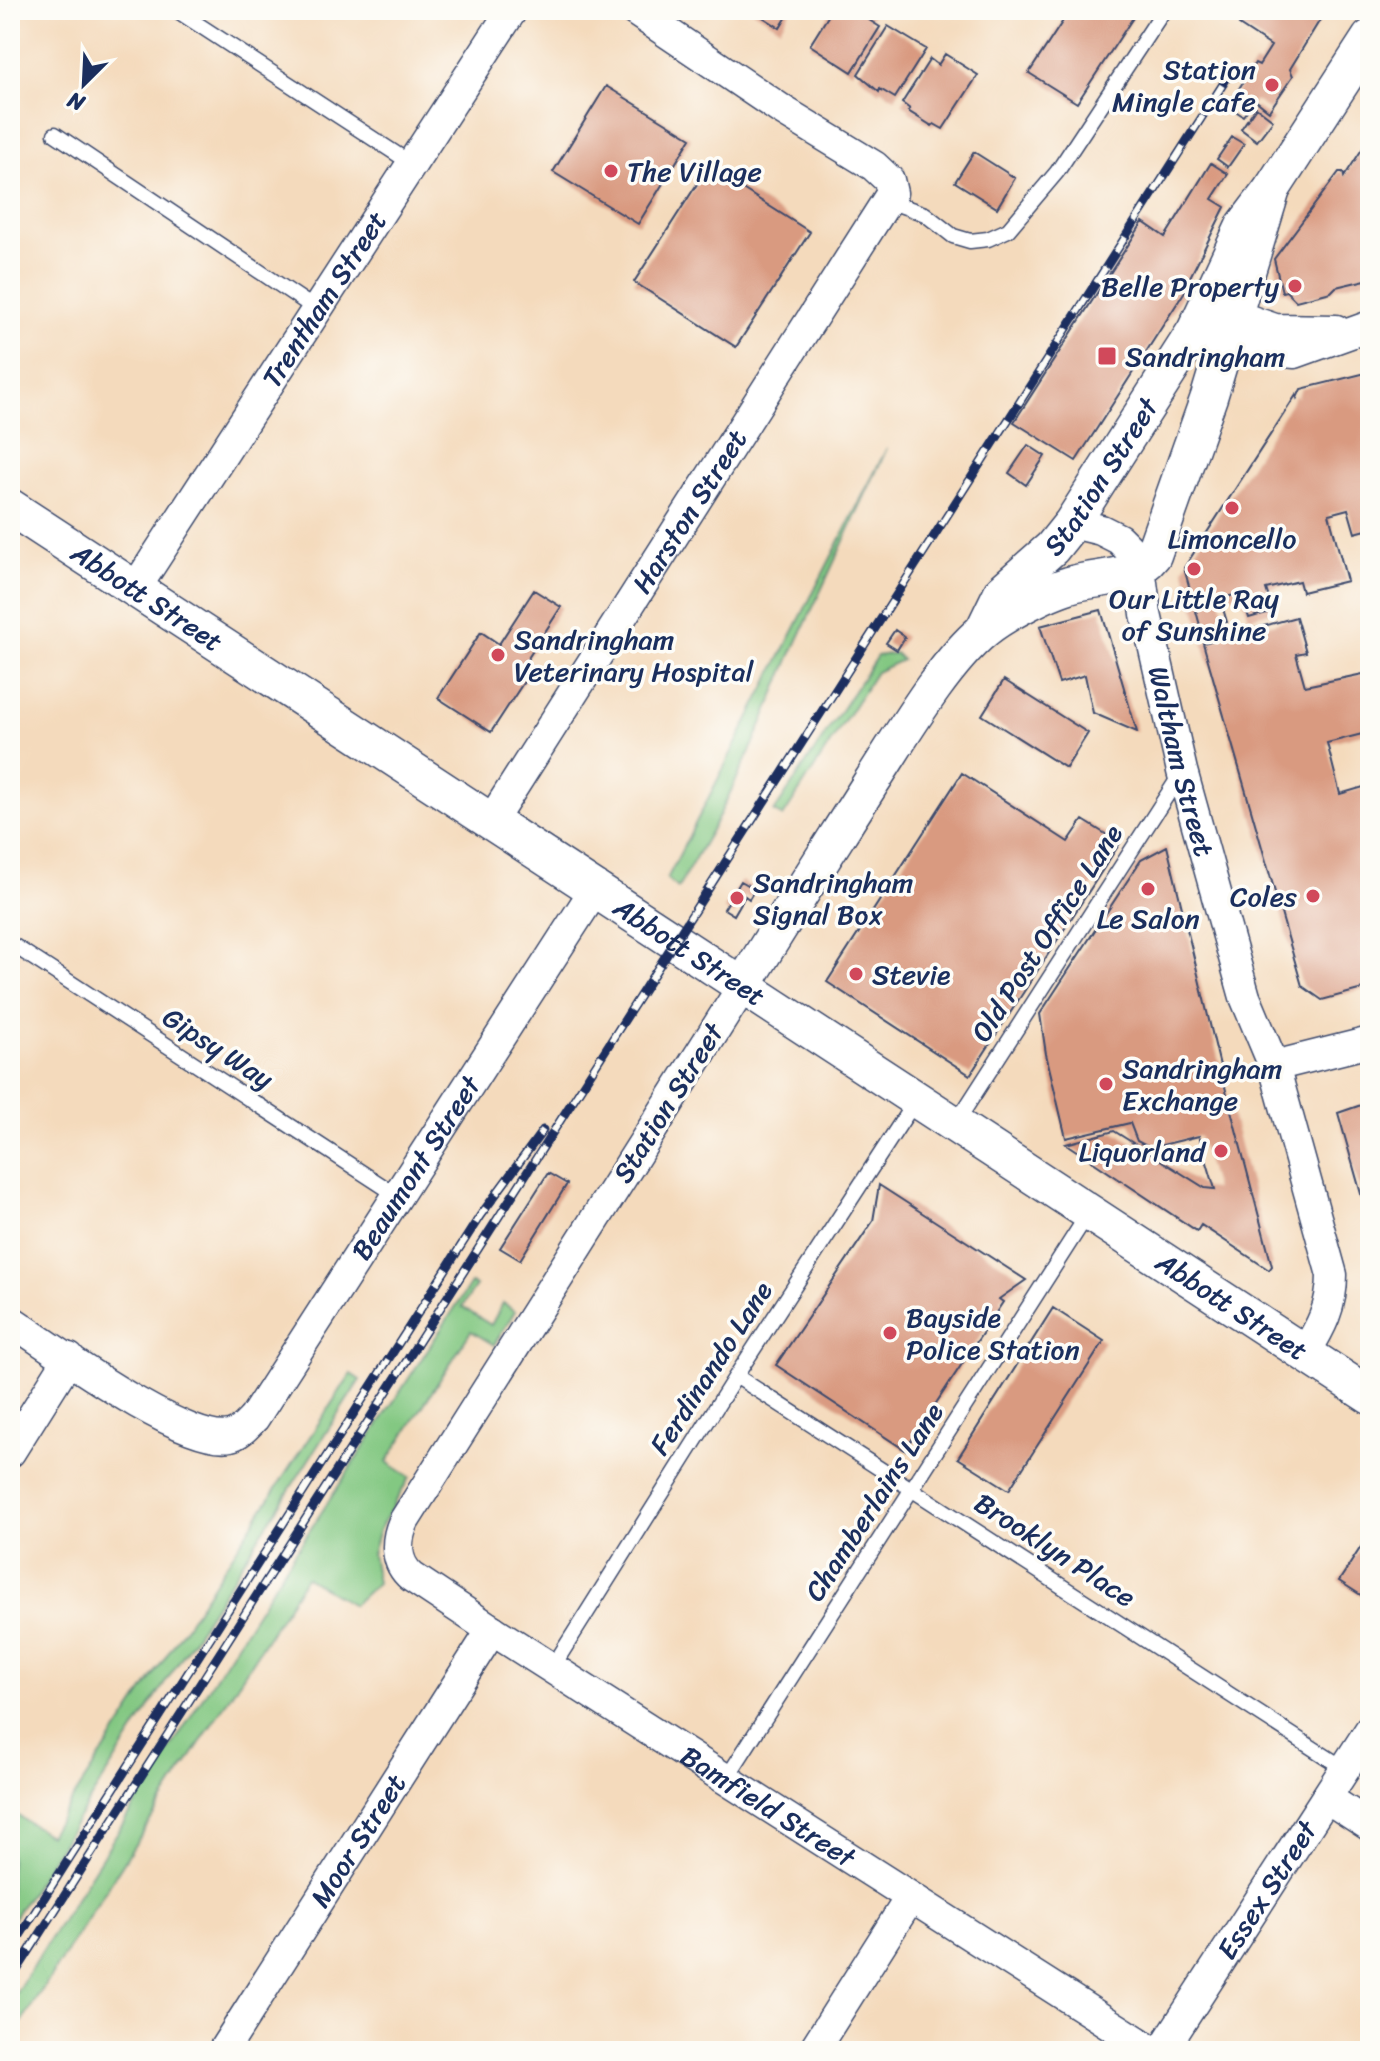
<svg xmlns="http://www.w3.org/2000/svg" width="1380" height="2061" font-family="Sriracha,sans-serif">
<rect width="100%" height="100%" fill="#fdfcf7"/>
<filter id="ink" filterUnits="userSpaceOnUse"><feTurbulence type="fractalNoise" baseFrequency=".0125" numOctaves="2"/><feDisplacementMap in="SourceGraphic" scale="16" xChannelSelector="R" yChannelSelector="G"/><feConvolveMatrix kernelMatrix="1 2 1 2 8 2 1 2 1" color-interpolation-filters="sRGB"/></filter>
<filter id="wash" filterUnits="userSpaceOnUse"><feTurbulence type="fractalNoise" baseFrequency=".006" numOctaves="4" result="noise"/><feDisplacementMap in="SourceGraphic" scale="32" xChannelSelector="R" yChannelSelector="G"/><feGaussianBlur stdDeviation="1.8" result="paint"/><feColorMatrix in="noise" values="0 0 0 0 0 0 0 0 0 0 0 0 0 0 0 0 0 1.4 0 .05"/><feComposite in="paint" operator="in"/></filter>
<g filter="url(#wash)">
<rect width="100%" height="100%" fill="#f4dabc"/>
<path fill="#83c882" stroke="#4f7c70" stroke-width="2" d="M887 448 790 657 754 743 718 818 678 888 667 879Z
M895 653 902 660 876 672 783 817 774 812 877 656Z
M471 1283 476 1286 462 1307 491 1325 503 1303 515 1311 494 1345 471 1331 387 1462 410 1477 379 1530 372 1554 377 1583 353 1605 306 1577 10 2040V2002L274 1585Z
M351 1374 360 1380 10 1924V1811L49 1835Z"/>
<g id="blocks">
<path fill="#d99a80" d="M752 10H791L780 28Z
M832 10H875L869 20 880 27 852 72 810 45Z
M1070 10H1138L1077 103 1029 73Z
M1248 10H1326L1290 69 1293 76 1269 111 1255 100 1243 116 1228 106 1255 63 1259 65 1271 46 1239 25Z
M888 26 926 49 895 98 880 89 879 92 858 74Z
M945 54 978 75 943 129 934 124 932 126 908 111 910 109 902 103 930 59 938 65Z
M606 86 691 138 638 224 553 172Z
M1256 107 1273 120 1257 141 1241 129Z
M1232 137 1244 144 1228 167 1217 159Z
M1370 137V279L1336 287 1331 292 1296 301 1286 291 1282 292 1274 259 1339 172H1343L1344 177Z
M974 152 1015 178 997 208 955 182Z
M1211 163 1228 174 1212 199 1225 207 1185 287 1187 288 1076 461 1014 422 1143 222 1165 237Z
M708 167 810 232 736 347 634 282Z
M1370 372V529L1355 533 1348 509 1329 514 1347 581 1302 592 1299 581 1266 589 1273 611 1249 618 1241 593 1220 599 1227 622 1201 629 1184 568 1296 395 1297 398 1301 389Z
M1028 445 1045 456 1026 485 1009 473Z
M534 590 561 607 523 666 531 671 491 732 438 698 481 632 499 644Z
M1101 610 1137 732 1093 713 1085 675 1059 683 1040 626Z
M1296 617 1306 652 1296 654 1305 686 1368 673 1370 681V732L1327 743 1340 794 1370 785V987L1322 1000 1302 986 1203 643Z
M895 630 905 637 897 650 886 643Z
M1004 680 1088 733 1066 768 982 715Z
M962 773 1068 842 1083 820 1120 843 970 1075 827 982Z
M1167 846 1228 1099 1272 1266 1269 1270 1201 1225 1197 1231 1066 1144 1114 1131 1205 1188 1215 1189 1199 1136 1150 1148 1137 1141 1130 1123 1066 1138 1046 1054 1040 1014 1141 860Z
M741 881 755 889 749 899 745 896 734 915 724 909Z
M1370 1102V1222H1369L1338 1113Z
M548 1173 567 1184 520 1260 500 1248Z
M879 1185 1026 1280 999 1299 1003 1302 905 1450 776 1365 873 1221Z
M1053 1308 1104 1341 1009 1490 958 1458Z
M1370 1533V1601L1339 1581Z"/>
</g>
</g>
<g filter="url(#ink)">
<use href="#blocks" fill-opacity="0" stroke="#3c496c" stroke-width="2"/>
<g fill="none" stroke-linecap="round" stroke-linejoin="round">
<defs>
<path id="service" d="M176 10 412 164
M55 134 317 310
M888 201 925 214 953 236 970 241 988 239 1008 230 1057 172 1164 10
M10 943 398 1196
M956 1123 1182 772
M736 1376 1345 1769
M552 1668 736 1376 917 1098
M726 1779 1088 1214"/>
<g id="minor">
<path d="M1234 315 1275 329 1336 330"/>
<path d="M1227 340 1262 350 1295 353 1370 326"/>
<path id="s1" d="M1072 523 1101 530 1119 539 1129 549 1140 567 1146 614 1182 771 1245 997 1274 1066 1332 1275C1332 1307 1321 1327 1305 1353"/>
<path id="s2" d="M135 589 512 10"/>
<path id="s3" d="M490 823 892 193 889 180 874 166 782 110 634 10"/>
<path id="s4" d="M743 986 404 1521C395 1541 395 1563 412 1577L492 1630 1152 2051"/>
<path d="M1274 1066 1370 1042"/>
<path id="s5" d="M10 1320C51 1347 186 1446 230 1436 240 1434 247 1425 254 1418L594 891"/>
<path d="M10 1452 69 1358"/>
<path d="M1327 1798 1370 1826"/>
<path id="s6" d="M223 2051 492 1630"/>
<path d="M813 2051 910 1898"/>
<path id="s7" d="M1162 2051 1370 1730"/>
</g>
<g id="tertiary">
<path id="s8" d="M10 507 1370 1396"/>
<path id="s9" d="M985 627 1002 592 1052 548 1072 523 1195 331 1244 226 1272 189 1370 38"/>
<path d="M743 986C785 917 829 849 872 781 902 735 942 665 984 630 1001 615 1048 591 1069 585 1098 576 1133 581 1153 555L1209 397 1272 189"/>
</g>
</defs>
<use href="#service" stroke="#3c496c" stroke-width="17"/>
<use href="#minor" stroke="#3c496c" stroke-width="33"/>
<use href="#tertiary" stroke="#3c496c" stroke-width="39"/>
<use href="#service" stroke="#fff" stroke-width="14"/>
<use href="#minor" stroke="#fff" stroke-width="30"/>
<use href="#tertiary" stroke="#fff" stroke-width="36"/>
<defs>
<path id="rail" d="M10 1951 480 1216 543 1130
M10 1981 1225 81"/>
</defs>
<use href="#rail" stroke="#1b2f5e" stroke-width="9"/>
<use href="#rail" stroke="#fdfcf7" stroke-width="6" stroke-dasharray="18" stroke-linecap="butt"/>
</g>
</g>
<g fill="#d1495b" stroke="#fdfcf7" stroke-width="3">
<circle cx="1272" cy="85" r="8"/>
<circle cx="611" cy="171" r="8"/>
<circle cx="1295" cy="286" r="8"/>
<rect x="1097" y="346" width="20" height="20" rx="4"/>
<circle cx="1232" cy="508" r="8"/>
<circle cx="1194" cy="569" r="8"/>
<circle cx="498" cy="655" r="8"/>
<circle cx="1148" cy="889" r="8"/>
<circle cx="1313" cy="896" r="8"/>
<circle cx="737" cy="898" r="8"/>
<circle cx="856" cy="974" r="8"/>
<circle cx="1106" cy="1084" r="8"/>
<circle cx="1221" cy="1151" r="8"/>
<circle cx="890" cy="1333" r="8"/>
</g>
<g text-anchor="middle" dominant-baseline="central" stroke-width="7" stroke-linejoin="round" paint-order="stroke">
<g font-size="28" fill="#1b2f5e" stroke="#fdfcf7" text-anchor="start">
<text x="1256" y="69" text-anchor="end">Station<tspan x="1256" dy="32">Mingle cafe</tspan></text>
<text x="627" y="171">The Village</text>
<text x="1279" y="286" text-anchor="end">Belle Property</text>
<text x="1125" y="356">Sandringham</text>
<text x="1232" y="538" text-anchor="middle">Limoncello</text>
<text x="1194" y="598" text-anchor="middle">Our Little Ray<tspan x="1194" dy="32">of Sunshine</tspan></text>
<text x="514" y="639">Sandringham<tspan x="514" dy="32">Veterinary Hospital</tspan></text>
<text x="753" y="882">Sandringham<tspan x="753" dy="32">Signal Box</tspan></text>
<text x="1297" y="896" text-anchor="end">Coles</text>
<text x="1148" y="918" text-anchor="middle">Le Salon</text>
<text x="872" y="974">Stevie</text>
<text x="1122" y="1068">Sandringham<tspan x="1122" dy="32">Exchange</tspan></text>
<text x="1205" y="1151" text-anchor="end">Liquorland</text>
<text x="906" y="1317">Bayside<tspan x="906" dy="32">Police Station</tspan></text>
</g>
<g font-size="28" fill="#1b2f5e" stroke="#fdfcf7">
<text stroke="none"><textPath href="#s2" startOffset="346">Trentham Street</textPath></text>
<text stroke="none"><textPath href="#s9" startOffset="192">Station Street</textPath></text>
<text stroke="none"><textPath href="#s3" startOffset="370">Harston Street</textPath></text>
<text stroke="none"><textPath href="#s8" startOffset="164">Abbott Street</textPath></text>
<text stroke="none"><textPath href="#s1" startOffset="284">Waltham Street</textPath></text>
<text transform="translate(1047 933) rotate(-57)">Old Post Office Lane</text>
<text stroke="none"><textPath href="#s8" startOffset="812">Abbott Street</textPath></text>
<text transform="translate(218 1048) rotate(33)">Gipsy Way</text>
<text transform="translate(668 1103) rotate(-58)">Station Street</text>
<text stroke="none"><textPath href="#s5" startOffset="580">Beaumont Street</textPath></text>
<text stroke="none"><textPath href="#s8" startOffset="1460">Abbott Street</textPath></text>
<text transform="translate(711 1368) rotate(-57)">Ferdinando Lane</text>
<text transform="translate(874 1502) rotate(-57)">Chamberlains Lane</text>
<text transform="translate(1055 1550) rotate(33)">Brooklyn Place</text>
<text stroke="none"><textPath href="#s4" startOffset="1118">Bamfield Street</textPath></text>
<text stroke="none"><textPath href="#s6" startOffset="250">Moor Street</textPath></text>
<text stroke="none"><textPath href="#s7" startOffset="192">Essex Street</textPath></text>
</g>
</g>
<rect width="1380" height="2061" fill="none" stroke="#fdfcf7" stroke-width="40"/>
<g transform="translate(84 84) rotate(204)" stroke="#fdfcf7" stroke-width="6" paint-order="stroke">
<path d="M0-6L14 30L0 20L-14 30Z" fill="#1b2f5e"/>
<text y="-12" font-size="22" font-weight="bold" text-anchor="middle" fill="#1b2f5e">N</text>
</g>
</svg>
